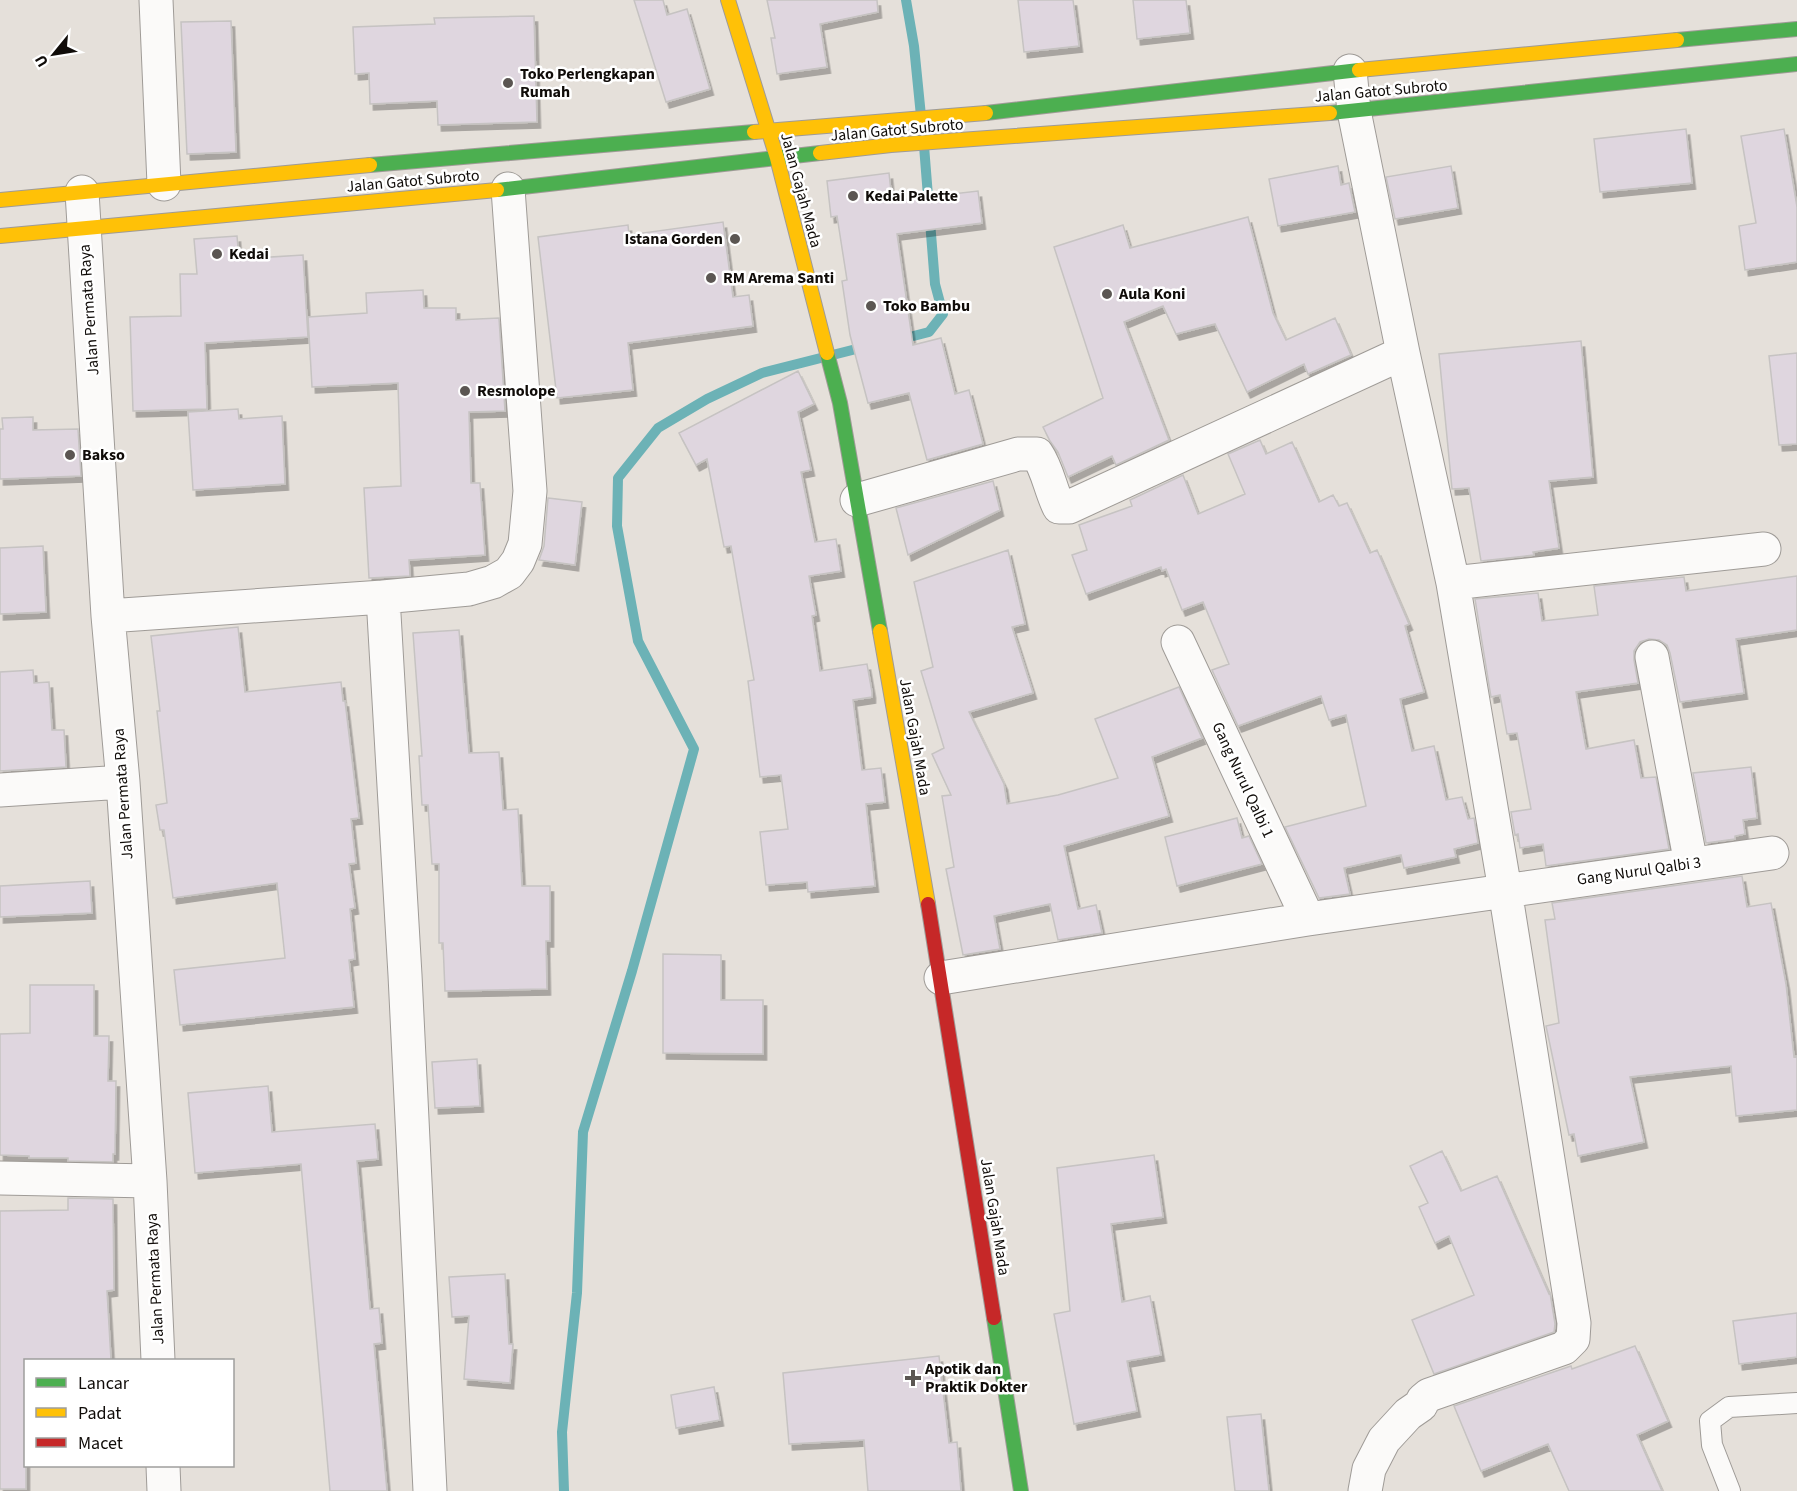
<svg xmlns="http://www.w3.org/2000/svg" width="1797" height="1491" font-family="'Source Sans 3',sans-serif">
<defs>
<filter id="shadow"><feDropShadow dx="3.5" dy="6" stdDeviation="0" flood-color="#0004"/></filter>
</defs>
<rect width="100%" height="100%" fill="#e5e0da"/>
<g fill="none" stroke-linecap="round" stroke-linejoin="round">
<path stroke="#6cb2b6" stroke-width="10" d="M906 0 914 46 921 116
M898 340 929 332 943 314 935 284 924 146
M564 1491 562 1432 577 1293 583 1132 632 971 694 749 638 641 617 526 618 478 658 428 707 399 762 373 868 346"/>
</g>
<path fill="#dfd6df" stroke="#c6c3c2" stroke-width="1.5" filter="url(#shadow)" d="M634 0H663L667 15 687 9 710 89 666 102Z
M767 0H877L878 12 820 24 827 67 777 74 771 38H775Z
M1018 0H1073L1079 46 1024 52Z
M1133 0H1186L1190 33 1137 39Z
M534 16 537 122 438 125 437 101 370 104 369 73 355 74 353 27 435 24 434 18Z
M231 21 236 152 187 154 181 22Z
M1686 129 1692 183 1600 192 1594 139Z
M1784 129 1797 207V262L1745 270 1739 226 1756 223 1741 136Z
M1338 166 1341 185 1349 183 1355 212 1278 226 1269 179Z
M1451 166 1458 208 1395 219 1386 177Z
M889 173 892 201 978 191 982 223 897 234 913 345 941 338 955 394 969 390 983 444 927 460 909 393 868 403 850 335 842 281 847 280 837 216 831 217 827 181Z
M1248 217 1273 313 1286 340 1335 318 1351 355 1308 374 1304 364 1247 392 1215 324 1176 334 1163 306 1124 322 1169 440 1116 465 1112 456 1068 477 1058 452 1050 441 1043 427 1103 398 1054 247 1123 225 1130 248Z
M723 222 733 297 749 295 753 326 628 343 633 390 557 398 538 237 628 225 629 235Z
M237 236 239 259 303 255 308 337 205 343 207 409 133 411 130 317 181 316 180 274H197L194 239Z
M423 290 424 308H456V320L499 318 505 411 469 412 471 483H480L485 555 409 560 410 576 369 578 364 488 401 486 398 383 312 387 308 317 367 313 366 293Z
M1581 341 1593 477 1549 481 1559 548 1533 552 1534 555 1481 561 1469 488 1452 489 1439 354Z
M1797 353V444L1779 445 1769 356Z
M798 371 814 404 798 412 811 470 801 472 815 542 836 539 841 571 809 576 816 615 812 616 820 671 867 664 872 692V697L853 700 862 770 881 768 885 802 866 804 875 886 808 892 807 882 766 885 760 832 788 829 781 775 760 777 748 681 754 680 731 546 724 547 707 459 696 465 679 433Z
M238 409 239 419 282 416 285 484 193 490 188 412Z
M33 417V430L78 429 81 476 0 479V429H3L2 418Z
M1260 440 1266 454 1292 442 1319 502 1333 495 1339 506 1347 503 1370 553 1377 550 1409 624 1405 626 1424 692 1400 699 1412 751 1434 746 1446 800 1462 797 1468 819 1474 818 1478 843 1454 849 1456 857 1404 868 1401 855 1344 868 1350 894 1319 898 1285 827 1366 806 1346 715 1329 720 1321 696 1238 726 1212 670 1229 664 1203 602 1182 610 1166 569 1162 571 1161 567 1086 594 1072 555 1087 550 1079 525 1132 506 1130 500 1183 475 1198 514 1245 494 1228 454Z
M993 481 1000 510 908 555 896 508Z
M548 498 582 502 575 565 539 560 544 546Z
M43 546 46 612 0 614V548Z
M1008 550 1025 624 1012 627 1033 693 969 712 1004 784 1007 804 1058 795 1118 778 1095 719 1179 687 1202 738 1152 757 1169 816 1064 846 1078 909 1096 905 1102 933 1058 940 1050 904 994 916 1000 949 963 955 946 869 954 867 942 796 951 795 932 754 944 748 921 671 933 667 914 582Z
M1797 576V630L1736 639 1744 693 1680 702 1670 653 1667 645 1659 640 1649 639 1640 642 1634 651V660L1638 683 1576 692 1586 749 1634 740 1641 778 1656 777 1669 849 1546 866 1543 844 1520 848 1518 834 1515 835 1511 812 1531 809 1517 733 1507 734 1500 695 1491 697 1475 599 1538 593 1542 621 1598 615 1594 586 1684 577 1686 591Z
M238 627 245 692 341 682 343 701H345L359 818 351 819 356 863 349 864 355 908 350 909 355 959 349 960 354 1007 180 1025 174 970 285 958 277 883 173 898 164 830H160L156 805 167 803 157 711H160L151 636Z
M459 630 469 753 499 752 503 810 518 809 522 886H550V941H546L547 989 445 991 443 943H439V864H432L428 805H422L419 756H422L413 633Z
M33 670 34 683 49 682 52 730H64L66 767 0 771V672Z
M1751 767 1757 818 1743 820 1745 834 1735 836V839L1706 843 1693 773Z
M1237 818 1242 838 1249 836 1262 864 1177 886 1165 837Z
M1742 876 1747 907 1771 903 1786 984 1794 1057 1797 1056V1110L1736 1116 1731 1066 1630 1077 1644 1142 1578 1156 1574 1134 1569 1135 1546 1026 1559 1023 1545 920 1555 919 1552 903Z
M90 881 92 913 0 917V886Z
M663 954 721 955V1000H763V1054L663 1053Z
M30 985H94V1036H109L108 1081H116L115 1154H113V1162L68 1161V1158H29V1156L0 1155V1034L30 1033Z
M477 1059 480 1106 435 1108 432 1062Z
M268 1086 272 1132 375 1124 378 1159 357 1161 370 1309 379 1308 382 1343 374 1344 387 1491H330L301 1164 195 1173 188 1093Z
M1442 1151 1461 1191 1497 1176 1549 1294 1550 1293 1555 1324 1554 1332 1434 1374 1412 1320 1474 1295 1449 1236 1435 1243 1419 1207 1428 1203 1410 1166Z
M1154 1155 1163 1217 1111 1224 1122 1302 1150 1296 1161 1355 1127 1361 1137 1411 1074 1424 1054 1314 1070 1311 1057 1168Z
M68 1198 113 1199 114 1290 107 1291 111 1360H26V1489H0V1211L68 1210Z
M505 1274 509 1344H513L510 1383 464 1379 469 1316 452 1317 449 1277Z
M1797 1313V1357L1739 1364 1733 1321Z
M1635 1346 1668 1421 1637 1435 1662 1491H1569L1548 1444 1481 1471 1454 1406 1571 1366 1572 1369Z
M939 1356 949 1443 957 1442 961 1491H868L864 1440 789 1444 783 1373Z
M714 1387 720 1420 676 1428 671 1395Z
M1261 1414 1269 1491H1235L1227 1417Z"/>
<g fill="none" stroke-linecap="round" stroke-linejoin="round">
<defs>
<path id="lane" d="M1730 1491 1712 1445 1710 1421 1729 1407 1797 1403"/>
<path id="street" d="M156 0 164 184
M1350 71 1354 111 1403 353 1453 583 1505 890 1574 1323 1573 1339 1564 1348 1429 1395 1423 1400 1421 1405 1408 1414 1384 1440 1369 1469 1365 1491
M82 192 108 616 123 782 150 1181 158 1360
M857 500 1018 454H1037C1048 470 1050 489 1059 507H1069L1403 353
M1453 583 1764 549
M383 597 469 589 493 582 509 573 518 561 525 544 530 491 508 189
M108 616 383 597 405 975 430 1491
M1178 642 1308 919
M1652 657 1691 864
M0 790 123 782
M941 978 1308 919 1772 853
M0 1178 150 1181
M163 1466 164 1491"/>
<path id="fast" d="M1677 40 1797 29
M986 113 1359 70
M1330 113 1797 64
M370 165 754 132
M497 190 820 153
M827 353 840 403 880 631
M994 1318 1021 1491"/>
<path id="slow" d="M728 0 777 158 827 353
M1359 70 1677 40
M754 132 986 113
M820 153 891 145 1330 113
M0 200 370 165
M0 236 497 190
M880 631 928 904"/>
<path id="jam" d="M928 904 994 1318"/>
</defs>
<use href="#lane" stroke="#9f9b97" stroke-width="22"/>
<use href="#street" stroke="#9f9b97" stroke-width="35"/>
<use href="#fast" stroke="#9f9b97" stroke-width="16"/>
<use href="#slow" stroke="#9f9b97" stroke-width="16"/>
<use href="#jam" stroke="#9f9b97" stroke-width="16"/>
<use href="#lane" stroke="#fbfaf9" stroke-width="20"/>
<use href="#street" stroke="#fbfaf9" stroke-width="33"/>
<use href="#fast" stroke="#4caf50" stroke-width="14"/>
<use href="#slow" stroke="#ffc107" stroke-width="14"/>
<use href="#jam" stroke="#c62828" stroke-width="14"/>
</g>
<g fill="#5b5652" stroke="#fff" stroke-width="2">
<circle cx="508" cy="83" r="6"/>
<circle cx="853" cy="196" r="6"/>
<circle cx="735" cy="239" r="6"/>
<circle cx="217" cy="254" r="6"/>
<circle cx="711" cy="278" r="6"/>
<circle cx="1107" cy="294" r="6"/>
<circle cx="871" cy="306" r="6"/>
<circle cx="465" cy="391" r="6"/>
<circle cx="70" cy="455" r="6"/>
<path d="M910 1369h6v6h6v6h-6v6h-6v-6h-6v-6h6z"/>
</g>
<g text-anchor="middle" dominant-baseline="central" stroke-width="5" stroke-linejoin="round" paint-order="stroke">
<g font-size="16" font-weight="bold" fill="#100c09" stroke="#fff" text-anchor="start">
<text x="520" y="74">Toko Perlengkapan<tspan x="520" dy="18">Rumah</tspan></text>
<text x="865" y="196">Kedai Palette</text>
<text x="723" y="239" text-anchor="end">Istana Gorden</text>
<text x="229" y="254">Kedai</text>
<text x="723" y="278">RM Arema Santi</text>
<text x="1119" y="294">Aula Koni</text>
<text x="883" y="306">Toko Bambu</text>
<text x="477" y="391">Resmolope</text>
<text x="82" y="455">Bakso</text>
<text x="925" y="1369">Apotik dan<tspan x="925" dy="18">Praktik Dokter</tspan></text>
</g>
<g font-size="16" fill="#100c09" stroke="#fff">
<text transform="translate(1381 91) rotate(-5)">Jalan Gatot Subroto</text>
<text transform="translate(897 130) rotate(-5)">Jalan Gatot Subroto</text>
<text transform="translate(413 181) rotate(-5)">Jalan Gatot Subroto</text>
<text transform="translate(801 190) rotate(75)">Jalan Gajah Mada</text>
<text transform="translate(89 310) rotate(-94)">Jalan Permata Raya</text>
<text transform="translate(915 737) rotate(80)">Jalan Gajah Mada</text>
<text transform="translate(1243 780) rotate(65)">Gang Nurul Qalbi 1</text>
<text transform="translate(123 794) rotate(-94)">Jalan Permata Raya</text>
<text transform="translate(1639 871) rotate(-8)">Gang Nurul Qalbi 3</text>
<text transform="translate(995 1217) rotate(81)">Jalan Gajah Mada</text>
<text transform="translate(155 1279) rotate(-93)">Jalan Permata Raya</text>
</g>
</g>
<rect x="24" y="1359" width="210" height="108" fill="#ffffff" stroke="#9f9e9d" stroke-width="1.5"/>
<rect x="36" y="1378" width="30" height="9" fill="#4caf50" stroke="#9f9e9d" stroke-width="1.5"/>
<text x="78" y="1389" font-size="18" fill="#100c09">Lancar</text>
<rect x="36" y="1408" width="30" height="9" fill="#ffc107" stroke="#9f9e9d" stroke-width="1.5"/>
<text x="78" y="1419" font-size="18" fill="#100c09">Padat</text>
<rect x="36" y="1438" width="30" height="9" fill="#c62828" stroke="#9f9e9d" stroke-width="1.5"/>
<text x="78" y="1449" font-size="18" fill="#100c09">Macet</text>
<g transform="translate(54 54) rotate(240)" stroke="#ffffff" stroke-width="4.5" paint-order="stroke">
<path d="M0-4.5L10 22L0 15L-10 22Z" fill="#100c09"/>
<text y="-9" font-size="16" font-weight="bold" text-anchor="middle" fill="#100c09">U</text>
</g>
</svg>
